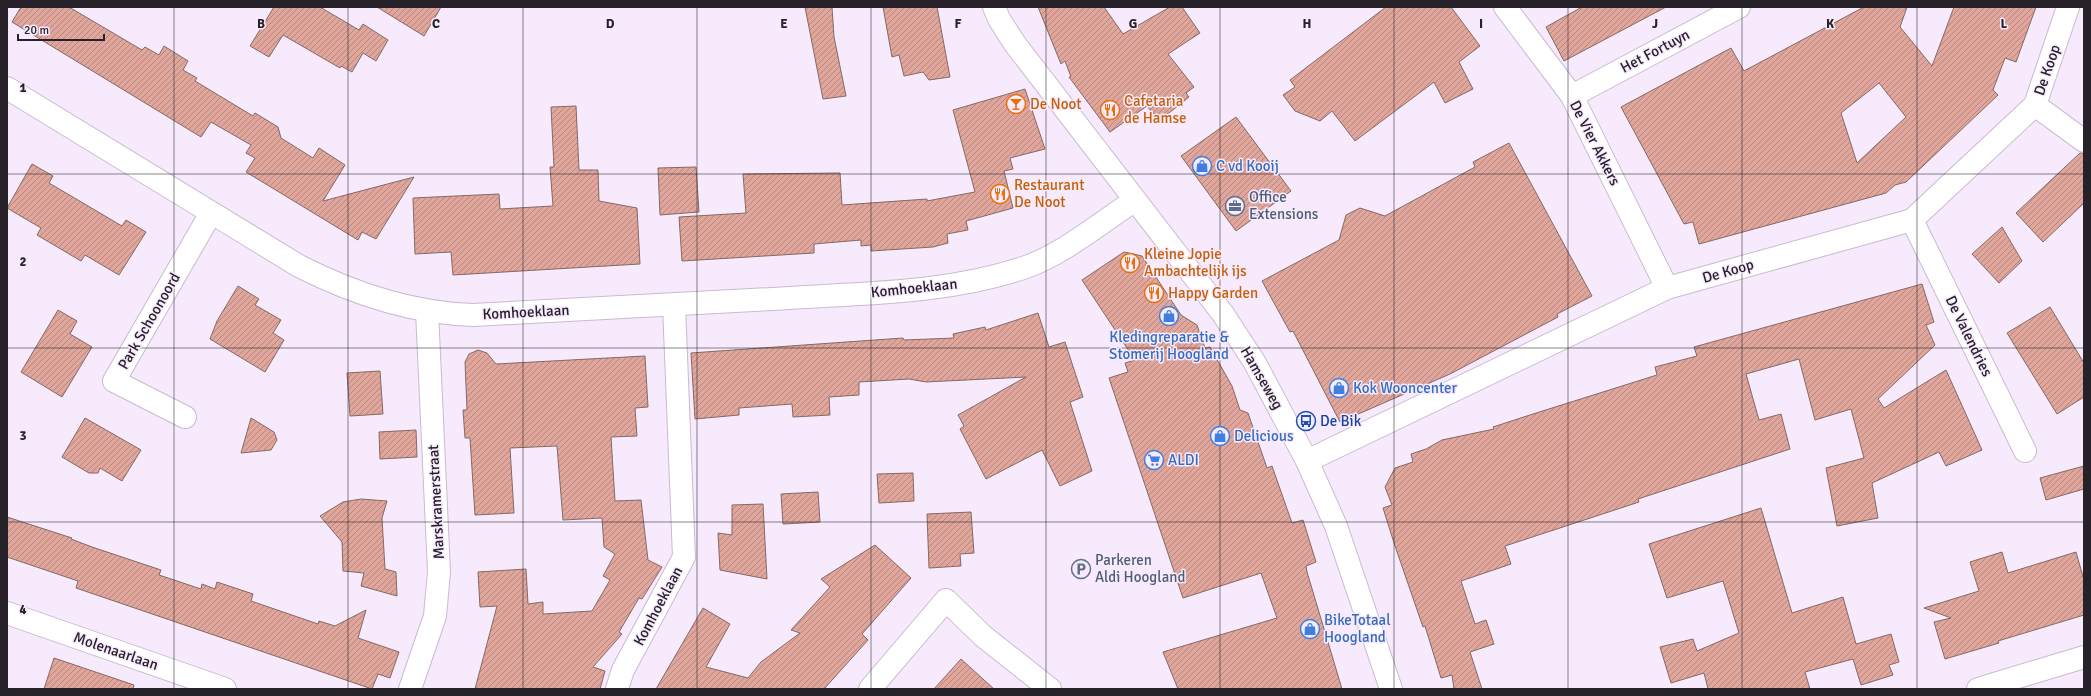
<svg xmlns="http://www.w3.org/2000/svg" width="2091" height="696" font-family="Signika,sans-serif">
<defs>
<pattern id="building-hatch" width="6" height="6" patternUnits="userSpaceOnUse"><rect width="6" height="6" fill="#e0a69c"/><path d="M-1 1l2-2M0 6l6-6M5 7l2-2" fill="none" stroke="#b6877f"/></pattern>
</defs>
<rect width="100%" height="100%" fill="#f7eafc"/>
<path fill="url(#building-hatch)" stroke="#846964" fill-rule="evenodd" d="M21 7H69L142 50 145 47 159 55 164 46 188 61 183 70 197 78 195 81 253 116 255 113 278 127 281 138 313 158 319 148 345 165 323 201 414 177 376 239 362 232 358 240 246 172 255 158 246 153 251 145 211 122 201 137 12 22Z
M274 7H320L359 30 363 24 388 40 376 61 363 53 352 72 341 66 340 68 283 35 269 57 250 46Z
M377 7H441L424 36Z
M805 7H832L834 37 846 96 823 99Z
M883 7H937L950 77 929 80 923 72 904 76 899 55 892 57Z
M1038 7H1104L1123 34 1170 7H1182L1200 33 1168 54 1194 87 1186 93 1189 97 1159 121 1147 106 1110 132 1069 77H1071L1065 61 1061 64Z
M1386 7H1451L1480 46 1459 62 1473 89 1445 103 1434 82 1355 141 1332 111 1320 121 1295 111 1283 95 1295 87 1290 80Z
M1582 7H1666L1564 61 1546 27Z
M1864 7H1907L1900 27 1932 66 1954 7H2036L2016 62 2005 58 1993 90 1998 95 1906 182 1895 185 1886 193 1699 244 1693 222 1684 224 1621 107 1731 48 1744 71ZM1879 83 1906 117 1857 163 1841 113Z
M1025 89 1045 149 1010 158 1013 169 1004 171 1013 208 966 221 968 230 947 234 948 243 933 247 871 251V245L861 246V240L814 244V253L682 261 679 217 746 213 743 174 840 173 842 205 927 199V201L975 192 953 110Z
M576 106 579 170H598L599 201 637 208 640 264 453 275 451 252 415 254 413 198 499 194 500 209 553 206 550 167H554L551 107Z
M1236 117 1291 191 1236 231 1181 156Z
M1509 143 1592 296 1557 314 1558 317 1450 374 1340 422 1293 331 1290 332 1262 281 1339 240 1346 215 1360 208 1385 216 1475 167 1473 162Z
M2080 153H2084V203L2043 242 2016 213Z
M32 164 53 176 49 183 122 226 126 220 146 232 119 275 85 255 81 261 37 235 41 228 7 208Z
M696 167 699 212 660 215 658 168Z
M2002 227 2022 261 1999 283 1972 254Z
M1124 252 1142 256 1181 315 1197 325 1205 348 1210 347 1232 386 1240 410 1248 413 1267 468 1272 466 1292 523 1303 520 1316 562 1306 566 1307 572 1342 689H1178L1163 652 1277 618 1261 573 1183 598 1109 378 1128 372 1125 363 1135 360 1082 280Z
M1922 284 1934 322 1926 325 1935 345 1878 399 1884 408 1946 370 1982 450 1946 466 1939 452 1872 483 1878 518 1837 526 1826 468 1864 458 1851 409 1815 420 1799 359 1746 374 1759 420 1781 414 1790 449 1638 499 1639 502 1505 546 1511 564 1461 581 1475 624 1486 620 1494 644 1470 652 1482 689H1454L1452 675 1441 678 1425 626 1423 627 1395 546 1383 508 1392 505 1385 487 1395 468 1413 462 1411 454 1426 449 1442 440 1494 429 1493 427 1533 414 1657 375 1655 367 1697 356 1694 347Z
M238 286 259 299 255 305 281 320 273 333 284 340 265 372 210 339 217 321Z
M2050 307 2084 363V397L2057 414 2007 333Z
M58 310 77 321 70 334 92 347 62 397 21 372Z
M1038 313 1049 347 1065 342 1083 397 1070 402 1092 471 1060 486 1042 450 986 479 960 429 964 426 958 415 1026 377 926 382 909 379 859 382V395L829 397 830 415 793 417 792 404 739 408V415L695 419 691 353 903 338 904 340 954 338 953 334 985 327 986 330Z
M478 350 487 353 496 364 645 356 648 407 635 408 637 436 611 437 615 501 641 500 648 560 662 567 642 599 639 598 619 632 622 634 593 667 605 671 600 689H475L497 606 480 607 478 572 526 569 528 604 543 602V614L592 611 610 580 603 576 615 554 604 547 602 518 563 520 557 446 510 448 514 513 475 515 470 438H465L463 410H467L465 362 469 354Z
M380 371 383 414 350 416 347 373Z
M85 418 141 450 122 481 100 468 98 473H89L62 457Z
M251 418 274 432 277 440 271 450 241 453Z
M416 430 417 457 380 459 379 432Z
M2084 466V489L2046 500 2040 478Z
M913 473 914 501 879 503 877 474Z
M818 492 820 522 783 524 781 494Z
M361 499 387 501 382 518 385 569 396 572 397 596 361 586 364 573 343 571 342 542 320 516 343 502Z
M763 504 767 579 720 570 718 533 732 535V505Z
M1761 508 1792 613 1843 597 1856 644 1891 634 1899 662 1889 665 1893 675 1861 685 1853 659 1805 672 1810 689H1708L1704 673 1671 683 1660 647 1693 639 1697 651 1739 633 1723 581 1667 598 1649 544Z
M971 512 974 553 960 554 961 566 929 568 927 514Z
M7 517 72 538 71 539 92 547 161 570 159 575 201 589 202 584 215 589 217 582 253 594 251 601 318 624 319 621 335 626 366 610 358 638 399 652 390 678 378 674 372 689 76 588 78 581 7 557Z
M875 545 911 578 862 634 868 640 824 689H656L703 608 730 624 706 667 748 678 761 662 800 633 791 630 830 587 821 579Z
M2002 552 2008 573 2076 552 2084 580V615L1998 641 1999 643 1945 659 1934 622 1951 618 1924 608 1979 591 1970 562Z
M54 658 134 685 133 689H44Z
M961 659 994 689H934Z"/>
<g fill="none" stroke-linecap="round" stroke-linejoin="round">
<defs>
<path id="street" d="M1505 7 1572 96 1667 288
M7 88 299 266C354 294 411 313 473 315 579 309 684 304 789 298 868 293 950 293 1026 267 1063 254 1100 223 1134 201
M1572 96 1739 7
M2035 105 2084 141
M1912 220 2025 451
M185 417 114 381 211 213
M1307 461 1667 288 1912 220 2035 105 2068 7
M7 613 225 689
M410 689 435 616 439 572 427 311
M617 689 623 670 684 557 674 305
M870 689 946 600 983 636 1050 689
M1978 689 2084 657"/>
<path id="secondary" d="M994 7 999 19 1015 44 1223 314 1255 363 1307 461 1336 526 1391 689"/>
</defs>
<use href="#street" stroke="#cabad0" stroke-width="24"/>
<use href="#secondary" stroke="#cabad0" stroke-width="24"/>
<use href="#street" stroke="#fff" stroke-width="22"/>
<use href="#secondary" stroke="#fff" stroke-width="22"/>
</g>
<path fill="none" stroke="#272129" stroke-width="1" stroke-opacity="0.55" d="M174 7V689M348 7V689M523 7V689M697 7V689M871 7V689M1046 7V689M1220 7V689M1394 7V689M1568 7V689M1742 7V689M1917 7V689M7 174H2084M7 348H2084M7 522H2084"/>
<defs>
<symbol id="bar-ring" viewBox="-11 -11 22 22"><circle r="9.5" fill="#f7eafc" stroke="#e8710a" stroke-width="1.5"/><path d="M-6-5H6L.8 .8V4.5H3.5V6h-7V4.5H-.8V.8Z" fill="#e8710a"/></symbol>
<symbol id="restaurant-ring" viewBox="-11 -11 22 22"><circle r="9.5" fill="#f7eafc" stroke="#e8710a" stroke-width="1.5"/><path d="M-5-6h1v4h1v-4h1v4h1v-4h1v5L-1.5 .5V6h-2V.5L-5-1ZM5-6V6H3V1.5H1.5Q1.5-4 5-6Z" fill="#e8710a"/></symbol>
<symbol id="shop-ring" viewBox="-11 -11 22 22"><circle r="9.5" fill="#f7eafc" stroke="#3f7fe0" stroke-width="1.5"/><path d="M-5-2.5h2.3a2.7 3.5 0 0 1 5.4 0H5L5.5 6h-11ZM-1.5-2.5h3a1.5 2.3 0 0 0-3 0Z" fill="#3f7fe0"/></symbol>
<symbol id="office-ring" viewBox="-11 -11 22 22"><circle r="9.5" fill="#f7eafc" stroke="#5c6f8a" stroke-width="1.5"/><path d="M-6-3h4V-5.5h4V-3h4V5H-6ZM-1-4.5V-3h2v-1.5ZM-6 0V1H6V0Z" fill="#5c6f8a"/></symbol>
<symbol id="bus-ring" viewBox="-11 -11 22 22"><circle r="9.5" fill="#f7eafc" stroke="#1a4fb4" stroke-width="1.5"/><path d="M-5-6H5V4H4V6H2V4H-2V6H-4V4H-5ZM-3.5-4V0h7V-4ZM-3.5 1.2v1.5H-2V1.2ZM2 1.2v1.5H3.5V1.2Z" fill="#1a4fb4"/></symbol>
<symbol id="supermarket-ring" viewBox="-11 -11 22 22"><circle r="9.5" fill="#f7eafc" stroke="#3f7fe0" stroke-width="1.5"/><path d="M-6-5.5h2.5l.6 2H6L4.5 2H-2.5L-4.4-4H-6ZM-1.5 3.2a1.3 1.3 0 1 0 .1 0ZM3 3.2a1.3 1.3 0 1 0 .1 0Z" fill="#3f7fe0"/></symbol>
<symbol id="parking-ring" viewBox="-11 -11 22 22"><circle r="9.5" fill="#f7eafc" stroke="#5c6f8a" stroke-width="1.5"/><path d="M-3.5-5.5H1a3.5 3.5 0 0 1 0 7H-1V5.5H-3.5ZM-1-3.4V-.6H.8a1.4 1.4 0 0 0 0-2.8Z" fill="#5c6f8a"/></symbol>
</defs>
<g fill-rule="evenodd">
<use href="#bar-ring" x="1005" y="93" width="22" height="22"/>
<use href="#restaurant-ring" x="1099" y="99" width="22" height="22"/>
<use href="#shop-ring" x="1191" y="155" width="22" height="22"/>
<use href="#restaurant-ring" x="989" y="183" width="22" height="22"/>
<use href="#office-ring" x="1224" y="195" width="22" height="22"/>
<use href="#restaurant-ring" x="1119" y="252" width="22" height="22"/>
<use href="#restaurant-ring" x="1143" y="282" width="22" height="22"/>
<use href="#shop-ring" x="1158" y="305" width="22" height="22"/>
<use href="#shop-ring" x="1328" y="377" width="22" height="22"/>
<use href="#bus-ring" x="1295" y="410" width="22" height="22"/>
<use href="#shop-ring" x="1209" y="425" width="22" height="22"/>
<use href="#supermarket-ring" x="1143" y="449" width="22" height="22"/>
<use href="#parking-ring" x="1070" y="558" width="22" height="22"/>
<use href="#shop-ring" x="1299" y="618" width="22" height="22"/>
</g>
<g text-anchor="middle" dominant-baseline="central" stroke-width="3" stroke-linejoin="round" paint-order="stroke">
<g font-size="15" fill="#272129" stroke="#f7eafc">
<text transform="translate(1655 51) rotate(-28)">Het Fortuyn</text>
<text transform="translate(2047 70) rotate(-71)">De Koop</text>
<text transform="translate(1595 143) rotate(63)">De Vier Akkers</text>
<text transform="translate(1728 271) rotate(-16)">De Koop</text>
<text transform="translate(914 288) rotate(-6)">Komhoeklaan</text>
<text transform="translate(526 312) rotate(-3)">Komhoeklaan</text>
<text transform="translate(149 321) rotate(-60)">Park Schoonoord</text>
<text transform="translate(1969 336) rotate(64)">De Valendries</text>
<text transform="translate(1262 378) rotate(60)">Hamseweg</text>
<text transform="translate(436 502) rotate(-93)">Marskramerstraat</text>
<text transform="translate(658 606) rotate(-62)">Komhoeklaan</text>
<text transform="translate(116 651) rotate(19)">Molenaarlaan</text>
</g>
<g font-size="15" fill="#c56008" stroke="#f7eafc" text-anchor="start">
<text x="1124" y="101">Cafetaria<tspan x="1124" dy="17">de Hamse</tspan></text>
<text x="1030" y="104">De Noot</text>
<text x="1014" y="185">Restaurant<tspan x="1014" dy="17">De Noot</tspan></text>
<text x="1144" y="254">Kleine Jopie<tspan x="1144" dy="17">Ambachtelijk ijs</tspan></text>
<text x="1168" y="293">Happy Garden</text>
</g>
<g font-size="15" fill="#366cbe" stroke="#f7eafc" text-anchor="start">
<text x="1216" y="166">C vd Kooij</text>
<text x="1169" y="337" text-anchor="middle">Kledingreparatie &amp;<tspan x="1169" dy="17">Stomerij Hoogland</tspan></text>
<text x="1353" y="388">Kok Wooncenter</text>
<text x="1234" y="436">Delicious</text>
<text x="1168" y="460">ALDI</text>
<text x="1324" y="620">BikeTotaal<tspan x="1324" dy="17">Hoogland</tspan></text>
</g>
<g font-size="15" fill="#4e5e75" stroke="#f7eafc" text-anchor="start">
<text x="1249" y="197">Office<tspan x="1249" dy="17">Extensions</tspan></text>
<text x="1095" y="560">Parkeren<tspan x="1095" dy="17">Aldi Hoogland</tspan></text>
</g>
<g font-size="15" fill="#164399" stroke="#f7eafc" text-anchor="start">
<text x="1320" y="421">De Bik</text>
</g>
</g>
<g font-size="13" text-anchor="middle" font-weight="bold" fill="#272129" stroke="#f7eafc" stroke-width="3" stroke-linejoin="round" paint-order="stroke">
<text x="261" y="28">B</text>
<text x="436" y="28">C</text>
<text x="610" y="28">D</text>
<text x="784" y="28">E</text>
<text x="958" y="28">F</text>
<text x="1133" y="28">G</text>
<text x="1307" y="28">H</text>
<text x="1481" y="28">I</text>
<text x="1655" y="28">J</text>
<text x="1830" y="28">K</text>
<text x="2004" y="28">L</text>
<text x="23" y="92">1</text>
<text x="23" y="266">2</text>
<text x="23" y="440">3</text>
<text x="23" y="614">4</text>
</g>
<rect width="2091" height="696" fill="none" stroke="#272129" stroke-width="16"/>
<path d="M18 34v6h86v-6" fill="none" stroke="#272129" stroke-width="2"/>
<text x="24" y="34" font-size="12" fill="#272129" stroke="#f7eafc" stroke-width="3" paint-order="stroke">20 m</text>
</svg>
